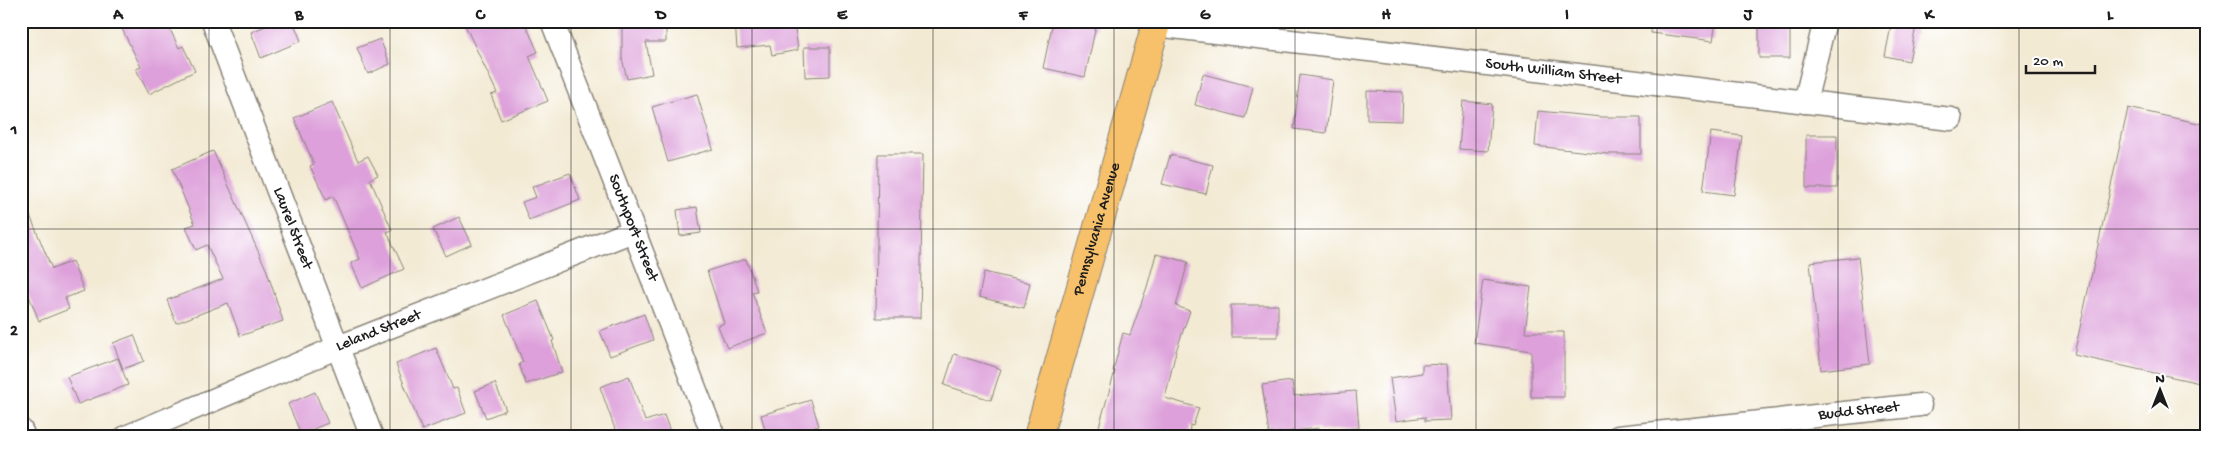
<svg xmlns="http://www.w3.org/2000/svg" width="2228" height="458" font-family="'Gochi Hand',sans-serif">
<rect width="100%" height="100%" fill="#fff"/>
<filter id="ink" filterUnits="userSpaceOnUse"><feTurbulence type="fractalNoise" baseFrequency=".02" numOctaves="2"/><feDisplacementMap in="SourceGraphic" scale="10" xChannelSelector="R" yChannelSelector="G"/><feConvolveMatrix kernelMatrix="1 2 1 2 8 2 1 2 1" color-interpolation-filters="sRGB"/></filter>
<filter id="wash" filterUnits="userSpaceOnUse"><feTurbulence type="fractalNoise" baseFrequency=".0096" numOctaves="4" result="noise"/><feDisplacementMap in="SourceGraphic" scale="20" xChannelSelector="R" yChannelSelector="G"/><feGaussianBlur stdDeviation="1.12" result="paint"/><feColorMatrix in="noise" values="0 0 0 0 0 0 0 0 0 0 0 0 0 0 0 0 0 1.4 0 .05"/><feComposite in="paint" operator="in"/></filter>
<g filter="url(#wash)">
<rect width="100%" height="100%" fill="#f3ead4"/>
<g id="blocks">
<path fill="#dda0da" d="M118 21H166L179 48 183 46 195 71 149 94 136 69 141 67Z
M278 21H293L301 41 261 58 251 32Z
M463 21H524L538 52 529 56 548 101 501 120 491 95 497 93Z
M622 21H666V42H646L652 74 627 79 622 58Z
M735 21H794L798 50 772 55 770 45 737 48Z
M1053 21H1097L1085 77 1043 68Z
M1652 21H1716L1713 41 1651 33Z
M1759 21H1790V58H1759Z
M1892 21H1917L1909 61 1885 56Z
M380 39 390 64 368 74 357 48Z
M804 47H830V76L805 77Z
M1203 74 1253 87 1245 118 1195 105Z
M1300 75 1333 80 1326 133 1294 129Z
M1367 91 1403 92 1402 121 1367 120Z
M697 94 713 149 668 162 652 107Z
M1463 101 1492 104 1488 151 1459 149Z
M332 102 358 161 368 156 378 175 370 179 392 230 387 232 404 269 362 288 351 263 360 259 333 196 326 200 310 166 314 164 294 118Z
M2128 108 2207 125V373L2204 384 2074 355Z
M1538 111 1602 117H1641V154H1607L1535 146Z
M1711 132 1742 136 1734 195 1703 191Z
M1806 135H1837V188H1806Z
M213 151 267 271 283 321 240 336 228 303 176 323 167 300 223 279 207 245 196 250 186 227 195 224 172 169Z
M878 154H923L920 318H876Z
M1170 155 1213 165 1206 194 1162 184Z
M570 173 580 200 529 220 522 202 536 197 532 187Z
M22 196 52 269 72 261 84 291 65 298 69 309 39 321 21 276Z
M697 207 701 233 680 236 677 210Z
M459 217 472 244 446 256 433 229Z
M1156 254 1188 262 1176 306 1190 311 1176 351 1165 398 1199 408 1193 426 1190 425 1189 437H1096L1115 371H1113L1123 333 1130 335 1147 287Z
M1858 257 1870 364 1821 370 1810 262Z
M746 259 757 291 752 292 767 333 727 348 718 326 724 323 707 271Z
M984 272 1030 283 1024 308 979 297Z
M1483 280 1531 287 1525 332H1564V397H1531V351L1474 343Z
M538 301 554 340 552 341 562 372 526 384 519 364 523 362 504 315Z
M1231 305H1278V337H1231Z
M644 314 653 340 610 356 600 331Z
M134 335 144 361 123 369 113 343Z
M436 348 453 389 457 388 466 413 422 430 396 364Z
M954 354 1001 369 991 400 944 385Z
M118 358 128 385 78 404 67 377Z
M1447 364 1451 420 1425 421V417L1396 421 1390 378 1422 373V365Z
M629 376 645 421 664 415 672 437H609V434L616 432 600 387Z
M1292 381 1294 396 1356 391 1359 428 1319 431V428L1269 434 1262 385Z
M495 383 506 410 486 418 475 391Z
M315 392 328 423 301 434 288 404Z
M811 400 819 426 807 429 810 437H767L761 415Z"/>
</g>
</g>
<g filter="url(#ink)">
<use href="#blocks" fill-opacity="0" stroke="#888378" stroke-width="1"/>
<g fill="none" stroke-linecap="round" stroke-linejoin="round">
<defs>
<g id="minor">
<path id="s1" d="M213 21 372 437"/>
<path id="s2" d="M552 21 714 437"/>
<path id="s3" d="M1156 25 1951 119"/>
<path d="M1805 102 1825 21"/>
<path d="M21 430 24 437"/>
<path id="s4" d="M126 437 336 348 633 231"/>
<path id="s5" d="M1618 437 1920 405"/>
</g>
<g id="major">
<path id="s6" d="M1038 437 1157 21"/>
</g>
</defs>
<use href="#minor" stroke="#888378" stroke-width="25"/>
<use href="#major" stroke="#888378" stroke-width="30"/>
<use href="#minor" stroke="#fff" stroke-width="22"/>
<use href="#major" stroke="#f7c06b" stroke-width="28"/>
</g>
</g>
<path fill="none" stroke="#1c1c1c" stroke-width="1" stroke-opacity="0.55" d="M209 21V437M390 21V437M571 21V437M752 21V437M933 21V437M1114 21V437M1295 21V437M1476 21V437M1657 21V437M1838 21V437M2019 21V437M21 229H2207"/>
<g text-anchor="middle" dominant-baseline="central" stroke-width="4" stroke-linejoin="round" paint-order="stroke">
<g font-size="16" fill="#1c1c1c" stroke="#fff">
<text stroke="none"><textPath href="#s3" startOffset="400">South William Street</textPath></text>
<text stroke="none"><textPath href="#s1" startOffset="222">Laurel Street</textPath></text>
<text stroke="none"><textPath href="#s2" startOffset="222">Southport Street</textPath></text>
<text stroke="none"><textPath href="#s6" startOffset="216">Pennsylvania Avenue</textPath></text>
<text stroke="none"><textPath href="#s4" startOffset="274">Leland Street</textPath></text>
<text stroke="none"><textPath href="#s5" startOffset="242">Budd Street</textPath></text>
</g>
</g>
<rect width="2228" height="458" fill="none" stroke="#fff" stroke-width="55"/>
<g transform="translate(2160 390)" stroke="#ffffff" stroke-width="4" paint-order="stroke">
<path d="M0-4L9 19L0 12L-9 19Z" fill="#1c1c1c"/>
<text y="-8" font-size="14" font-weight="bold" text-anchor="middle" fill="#1c1c1c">N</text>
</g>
<path d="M2026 65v8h69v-8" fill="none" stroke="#1c1c1c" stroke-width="2.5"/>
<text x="2033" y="65" font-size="15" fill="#1c1c1c" stroke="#ffffff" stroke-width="4" paint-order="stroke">20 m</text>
<rect x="28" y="28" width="2172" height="402" fill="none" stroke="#1c1c1c" stroke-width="2"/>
<g font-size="16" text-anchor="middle" font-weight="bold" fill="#1c1c1c">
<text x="118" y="19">A</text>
<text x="299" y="19">B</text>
<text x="480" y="19">C</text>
<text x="661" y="19">D</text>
<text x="842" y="19">E</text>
<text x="1023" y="19">F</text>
<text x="1205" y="19">G</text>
<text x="1386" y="19">H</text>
<text x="1567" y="19">I</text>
<text x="1748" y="19">J</text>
<text x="1929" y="19">K</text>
<text x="2110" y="19">L</text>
<text x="14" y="134">1</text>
<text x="14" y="335">2</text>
</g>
</svg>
